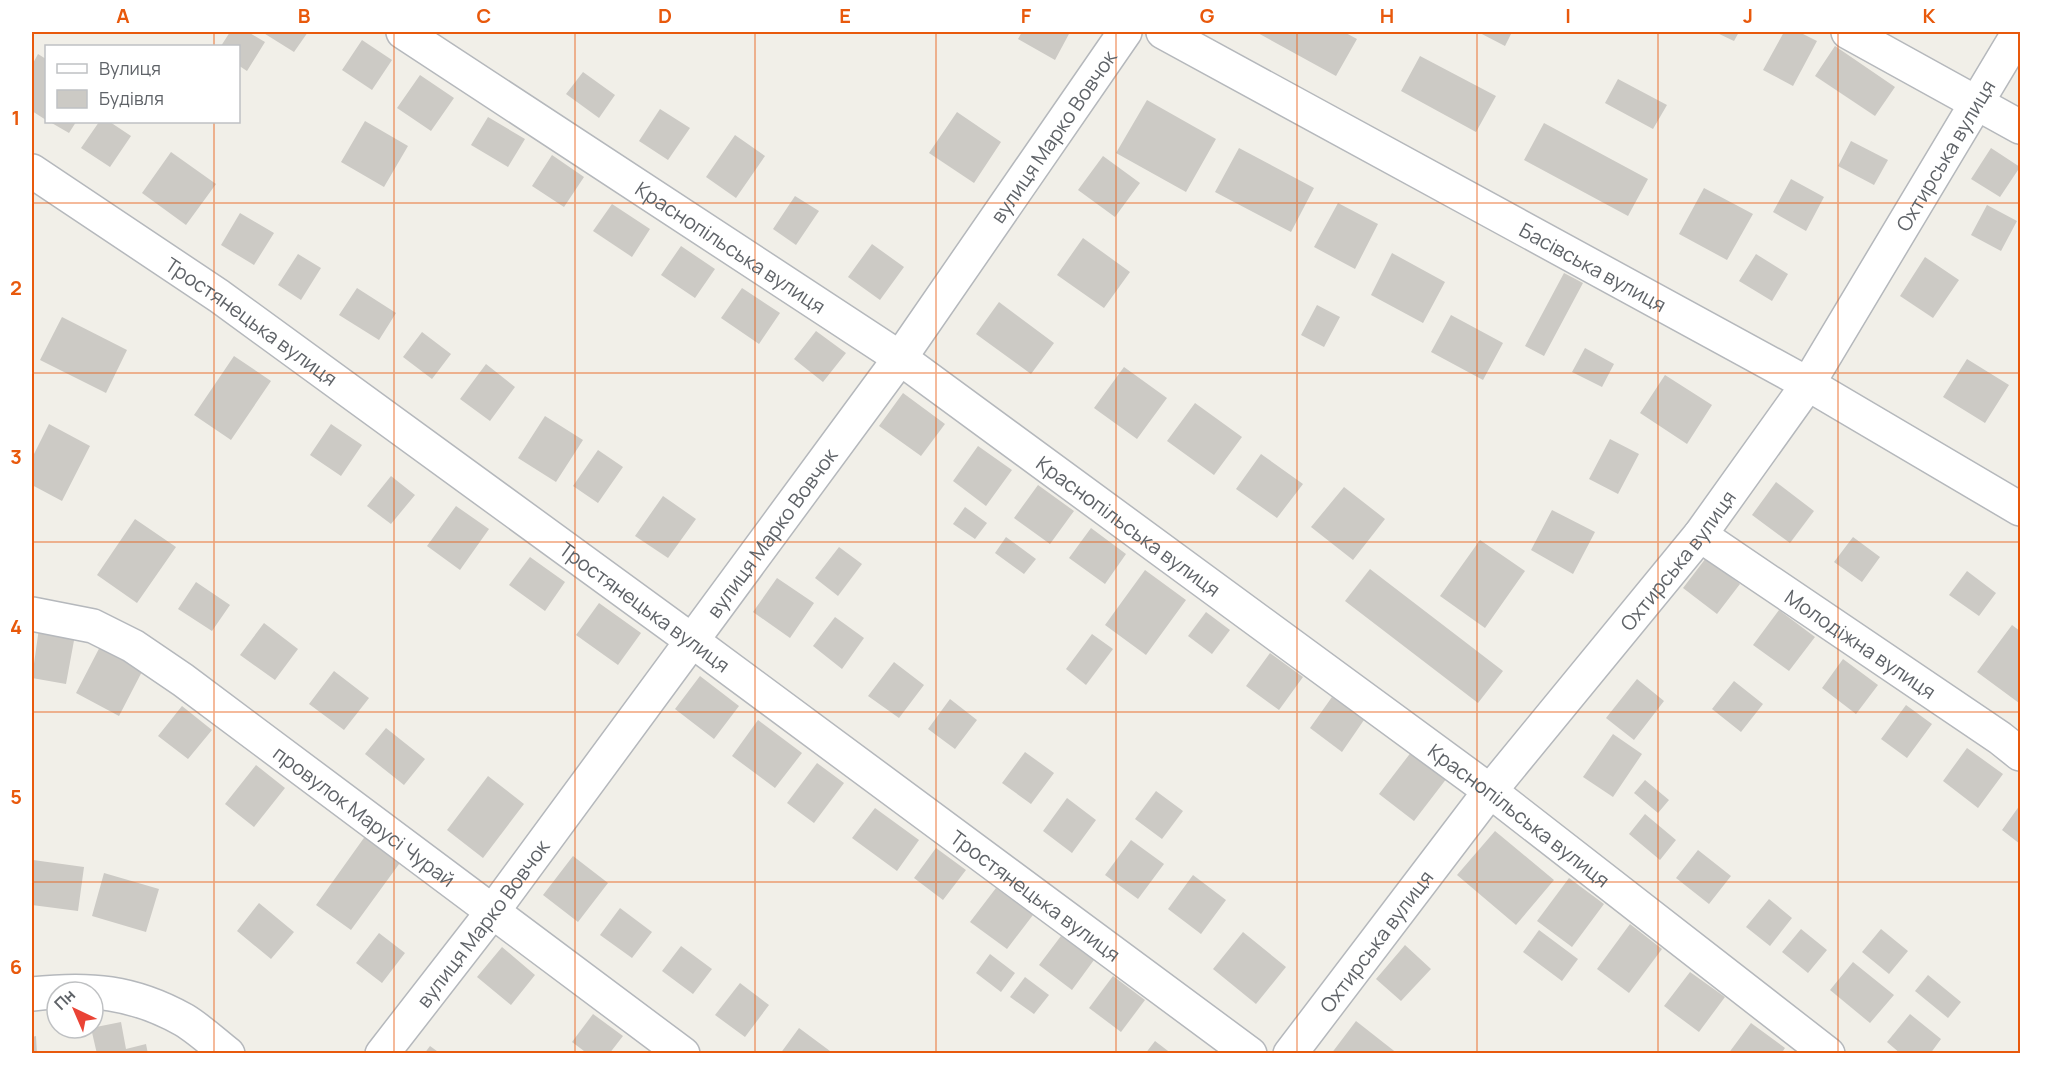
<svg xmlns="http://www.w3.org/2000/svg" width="2052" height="1085" font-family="Manrope,sans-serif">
<rect width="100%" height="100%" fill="#f1efe8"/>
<path fill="#cccac5" d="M230 32H248L265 42 247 71 238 65V46H221Z
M262 32H308L294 52Z
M1022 32H1070L1055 60 1018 39Z
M1256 32H1344L1357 39 1336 76Z
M1478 32H1512L1505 46Z
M1715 32H1739L1734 41Z
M1784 32H1799L1817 41 1793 86 1763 70Z
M362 40 392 60 372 90 342 70Z
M1835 46 1895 87 1875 116 1815 76Z
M38 54 46 59V120L32 111V65Z
M1420 56 1496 96 1476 132 1401 91Z
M583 72 615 95 599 118 566 94Z
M420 75 454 98 431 131 397 108Z
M1618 79 1667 105 1653 129 1605 103Z
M1147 100 1216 139 1186 192 1116 153Z
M660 109 690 128 668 160 639 141Z
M957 112 1001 142 974 183 929 153Z
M488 117 525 139 508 167 471 145Z
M365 121 408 146 384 187 341 162Z
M50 122H76L69 133Z
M99 122H110L131 136 110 167 81 148Z
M1544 123 1648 179 1628 216 1524 160Z
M735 135 765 156 736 198 706 177Z
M1851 141 1888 160 1874 185 1838 166Z
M1239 148 1314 188 1291 232 1215 192Z
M1991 148 2020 167 2000 197 1971 179Z
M171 152 216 184 186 225 142 193Z
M552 155 584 177 564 207 532 186Z
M1103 156 1140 183 1115 217 1078 190Z
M1791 179 1824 197 1806 231 1773 212Z
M1704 188 1753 214 1727 260 1679 234Z
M795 196 819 211 796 245 773 229Z
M1338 203 1378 224 1355 269 1314 247Z
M612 204 650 229 632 257 593 231Z
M1987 205 2017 221 2001 251 1971 235Z
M240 213 274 233 254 265 221 245Z
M1083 238 1130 272 1104 308 1057 275Z
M872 244 904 267 880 300 848 277Z
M681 246 715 269 695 298 661 275Z
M1392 253 1445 282 1423 323 1371 295Z
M298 254 321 268 301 300 278 285Z
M1756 254 1788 274 1772 301 1739 281Z
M1925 257 1959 280 1933 318 1900 296Z
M1564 273 1583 283 1544 356 1525 346Z
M357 288 396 313 379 340 339 315Z
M742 288 780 313 759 344 721 318Z
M999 302 1054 343 1031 374 976 334Z
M1317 305 1340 317 1324 347 1301 335Z
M1451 315 1503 343 1483 380 1431 352Z
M62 317 127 350 106 393 40 360Z
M816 331 846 353 823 382 794 359Z
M422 332 451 354 432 379 403 357Z
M1585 348 1614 364 1602 387 1572 372Z
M234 356 271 381 231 440 194 415Z
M1967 359 2009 385 1985 423 1943 397Z
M486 364 515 387 490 421 460 399Z
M1124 367 1167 398 1137 439 1094 408Z
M1665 375 1712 405 1687 444 1640 413Z
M903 393 945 424 921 456 879 426Z
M1195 403 1242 437 1214 475 1167 441Z
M545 416 583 440 556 482 518 458Z
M49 424 90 446 62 501 32 485V458Z
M331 424 362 445 341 476 310 455Z
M1610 439 1639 454 1618 494 1589 479Z
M978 446 1012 470 986 506 953 481Z
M598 450 623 467 598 503 573 486Z
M1261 454 1303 484 1277 518 1236 489Z
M391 476 415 495 391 524 367 506Z
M1776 482 1814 511 1790 543 1752 515Z
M1038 485 1074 511 1050 544 1014 518Z
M1344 487 1385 519 1353 560 1311 527Z
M663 496 696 519 668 558 635 536Z
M456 506 489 529 460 570 427 546Z
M965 507 987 523 975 539 953 524Z
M1552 510 1595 532 1573 574 1531 550Z
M135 519 176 547 137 603 97 575Z
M1091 528 1126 554 1105 584 1069 558Z
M1006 537 1036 559 1024 574 995 553Z
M1853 537 1880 557 1862 582 1834 562Z
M1480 540 1525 571 1485 628 1440 596Z
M839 547 862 564 838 596 815 578Z
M530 557 565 582 545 611 509 585Z
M1706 558 1740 584 1717 614 1683 588Z
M1370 569 1503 671 1478 703 1345 601Z
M1145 570 1186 600 1146 655 1105 625Z
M1967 571 1996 593 1979 616 1949 595Z
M777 578 814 603 790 638 753 612Z
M196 582 230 605 212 631 178 609Z
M599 603 641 633 618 665 576 635Z
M1779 610 1815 637 1789 671 1753 645Z
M1206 612 1230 630 1212 654 1188 636Z
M835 617 864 638 842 669 813 646Z
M264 623 298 649 275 680 240 655Z
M2012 625 2020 631V701L2019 703 1977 672Z
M39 628 75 635 66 684 32 678Z
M1092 634 1113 649 1086 685 1066 669Z
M104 639 147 662 119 716 76 693Z
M1270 653 1303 677 1279 710 1246 686Z
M1843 659 1878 685 1856 714 1822 688Z
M894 662 924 685 899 718 868 696Z
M334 671 369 698 344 730 309 704Z
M700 676 739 706 714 739 675 709Z
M1637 679 1664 701 1634 740 1606 718Z
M1734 681 1763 704 1741 732 1712 709Z
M1332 697 1364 720 1342 752 1310 728Z
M950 699 977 720 955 749 928 729Z
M1906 705 1932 724 1907 758 1881 739Z
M182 706 212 730 188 759 158 736Z
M758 720 802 753 775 788 732 756Z
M386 728 425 759 404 785 365 754Z
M1613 734 1642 754 1613 797 1583 777Z
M1967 748 2003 774 1978 808 1943 781Z
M1412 751 1447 778 1414 821 1379 794Z
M1025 752 1054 773 1031 804 1002 783Z
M817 763 844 783 814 823 787 803Z
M256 765 285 788 254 827 225 804Z
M488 776 524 804 483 858 447 830Z
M1645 780 1669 800 1658 813 1634 793Z
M1156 791 1183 811 1162 839 1135 819Z
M1067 798 1096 820 1072 853 1043 831Z
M2020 805V844L2002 830Z
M875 808 919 840 897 871 852 838Z
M1645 814 1676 840 1660 860 1629 834Z
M1495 831 1554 880 1516 925 1457 875Z
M366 835 402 860 351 930 316 905Z
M1131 840 1164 864 1138 899 1105 875Z
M936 848 966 870 943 900 914 878Z
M1698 850 1731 876 1709 904 1676 878Z
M573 856 608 883 578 922 543 895Z
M33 860 84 867 78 911 32 905Z
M104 873 159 889 146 932 92 916Z
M1193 875 1226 900 1201 934 1168 909Z
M1569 878 1604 904 1572 947 1537 921Z
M996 888 1033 915 1007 949 970 922Z
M1769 899 1792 918 1770 946 1746 927Z
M259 903 294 932 271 959 237 931Z
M620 908 652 932 632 958 600 935Z
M1630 924 1662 949 1629 993 1597 969Z
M1801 929 1827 950 1808 973 1782 952Z
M1881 929 1908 951 1889 974 1862 952Z
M1539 930 1578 959 1562 981 1523 952Z
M1243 932 1286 967 1256 1004 1213 969Z
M379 933 405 953 382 983 356 963Z
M1061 936 1094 960 1072 990 1039 965Z
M1405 945 1431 969 1401 1001 1376 979Z
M681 946 712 969 693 994 662 971Z
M502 947 535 975 511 1005 477 977Z
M990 954 1015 973 1001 992 976 973Z
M1853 962 1894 995 1870 1023 1830 990Z
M1690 972 1725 997 1699 1032 1664 1006Z
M1928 975 1961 1002 1948 1018 1915 991Z
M1113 976 1145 1000 1121 1032 1089 1008Z
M1025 977 1049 995 1034 1014 1010 997Z
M740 983 769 1005 745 1037 715 1015Z
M593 1014 623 1036 609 1054H588L572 1042Z
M1910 1014 1941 1039 1930 1054H1901L1887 1042Z
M1356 1021 1398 1054H1331Z
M121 1022 126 1049 146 1044 148 1054H97L91 1028Z
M1751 1023 1785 1048 1781 1054H1728Z
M799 1028 834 1054H780Z
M36 1036 37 1054H32V1037Z
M1155 1041 1172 1054H1145Z
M430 1046 441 1054H424Z"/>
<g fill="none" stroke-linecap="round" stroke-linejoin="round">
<defs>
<g id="minor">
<path id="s1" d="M403 32 900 358 1490 791 1828 1054"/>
<path id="s2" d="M1163 32 1808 384 2020 509"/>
<path d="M1848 32 2020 127"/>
<path id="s3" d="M32 171 219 296 691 640 1250 1054"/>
<path id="s4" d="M1700 535 2000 738 2020 754"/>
<path id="s5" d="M32 614 93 626 133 646 183 680 683 1054"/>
<path d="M32 994C90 988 132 991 184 1020 199 1029 214 1043 228 1054"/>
<path id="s6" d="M382 1054 493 911 900 358 1125 32"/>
<path id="s7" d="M1290 1054 1490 791 1700 535 1808 384 2019 32"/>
</g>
</defs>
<use href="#minor" stroke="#b5b8bc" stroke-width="36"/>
<use href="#minor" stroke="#fff" stroke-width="33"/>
</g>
<path fill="none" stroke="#e8590c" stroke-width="1.5" stroke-opacity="0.55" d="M214 32V46M394 32V1054M575 32V1054M755 32V1054M936 32V1054M1116 32V1054M1297 32V1054M1477 32V1054M1658 32V1054M1838 32V1054M214 122V1054M32 203H2020M32 373H2020M32 542H2020M32 712H2020M32 882H2020"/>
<g text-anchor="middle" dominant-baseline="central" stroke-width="6" stroke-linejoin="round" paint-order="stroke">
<g font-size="20" fill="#5f6368" stroke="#fff">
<text stroke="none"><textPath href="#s6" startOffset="1137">вулиця Марко Вовчок</textPath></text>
<text stroke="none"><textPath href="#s7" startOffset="1114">Охтирська вулиця</textPath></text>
<text stroke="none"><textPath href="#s1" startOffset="392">Краснопільська вулиця</textPath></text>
<text stroke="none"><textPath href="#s2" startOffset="490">Басівська вулиця</textPath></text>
<text stroke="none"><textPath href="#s3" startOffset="266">Тростянецька вулиця</textPath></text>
<text stroke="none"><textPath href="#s1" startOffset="878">Краснопільська вулиця</textPath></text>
<text stroke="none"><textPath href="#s6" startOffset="651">вулиця Марко Вовчок</textPath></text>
<text stroke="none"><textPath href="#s7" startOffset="628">Охтирська вулиця</textPath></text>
<text stroke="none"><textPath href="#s3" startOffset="752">Тростянецька вулиця</textPath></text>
<text stroke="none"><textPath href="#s4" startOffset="194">Молодіжна вулиця</textPath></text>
<text stroke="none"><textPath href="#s1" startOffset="1364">Краснопільська вулиця</textPath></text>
<text stroke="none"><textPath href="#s5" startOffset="394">провулок Марусі Чурай</textPath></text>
<text stroke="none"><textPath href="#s3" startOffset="1238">Тростянецька вулиця</textPath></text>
<text stroke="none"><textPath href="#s6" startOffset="165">вулиця Марко Вовчок</textPath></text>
<text stroke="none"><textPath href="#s7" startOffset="142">Охтирська вулиця</textPath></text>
</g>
</g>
<rect width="2052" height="1085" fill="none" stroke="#ffffff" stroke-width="66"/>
<rect x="45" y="45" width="195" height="78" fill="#ffffff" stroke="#bfc1c3" stroke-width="1.5"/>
<rect x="57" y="64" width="30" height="9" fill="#ffffff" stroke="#bfc1c3" stroke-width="1.5"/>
<text x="99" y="75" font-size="18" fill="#5f6368">Вулиця</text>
<rect x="57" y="90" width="30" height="18" fill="#cccac5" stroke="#bfc1c3" stroke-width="1.5"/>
<text x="99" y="105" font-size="18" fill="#5f6368">Будівля</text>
<g transform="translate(75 1010) rotate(316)"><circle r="28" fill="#ffffff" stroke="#bfc1c3" stroke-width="1.5"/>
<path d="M0-4.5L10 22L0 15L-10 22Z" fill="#ea4335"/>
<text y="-9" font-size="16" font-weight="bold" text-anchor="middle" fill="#5f6368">Пн</text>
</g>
<rect x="33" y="33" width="1986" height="1019" fill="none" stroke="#e8590c" stroke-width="2"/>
<g font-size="20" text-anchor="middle" font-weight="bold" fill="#e8590c">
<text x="123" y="23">A</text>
<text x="304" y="23">B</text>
<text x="484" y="23">C</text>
<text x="665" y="23">D</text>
<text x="845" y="23">E</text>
<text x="1026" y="23">F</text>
<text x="1207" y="23">G</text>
<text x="1387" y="23">H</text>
<text x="1568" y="23">I</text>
<text x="1748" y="23">J</text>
<text x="1929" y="23">K</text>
<text x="16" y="125">1</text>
<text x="16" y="295">2</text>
<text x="16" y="464">3</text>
<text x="16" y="634">4</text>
<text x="16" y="804">5</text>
<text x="16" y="974">6</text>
</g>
</svg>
